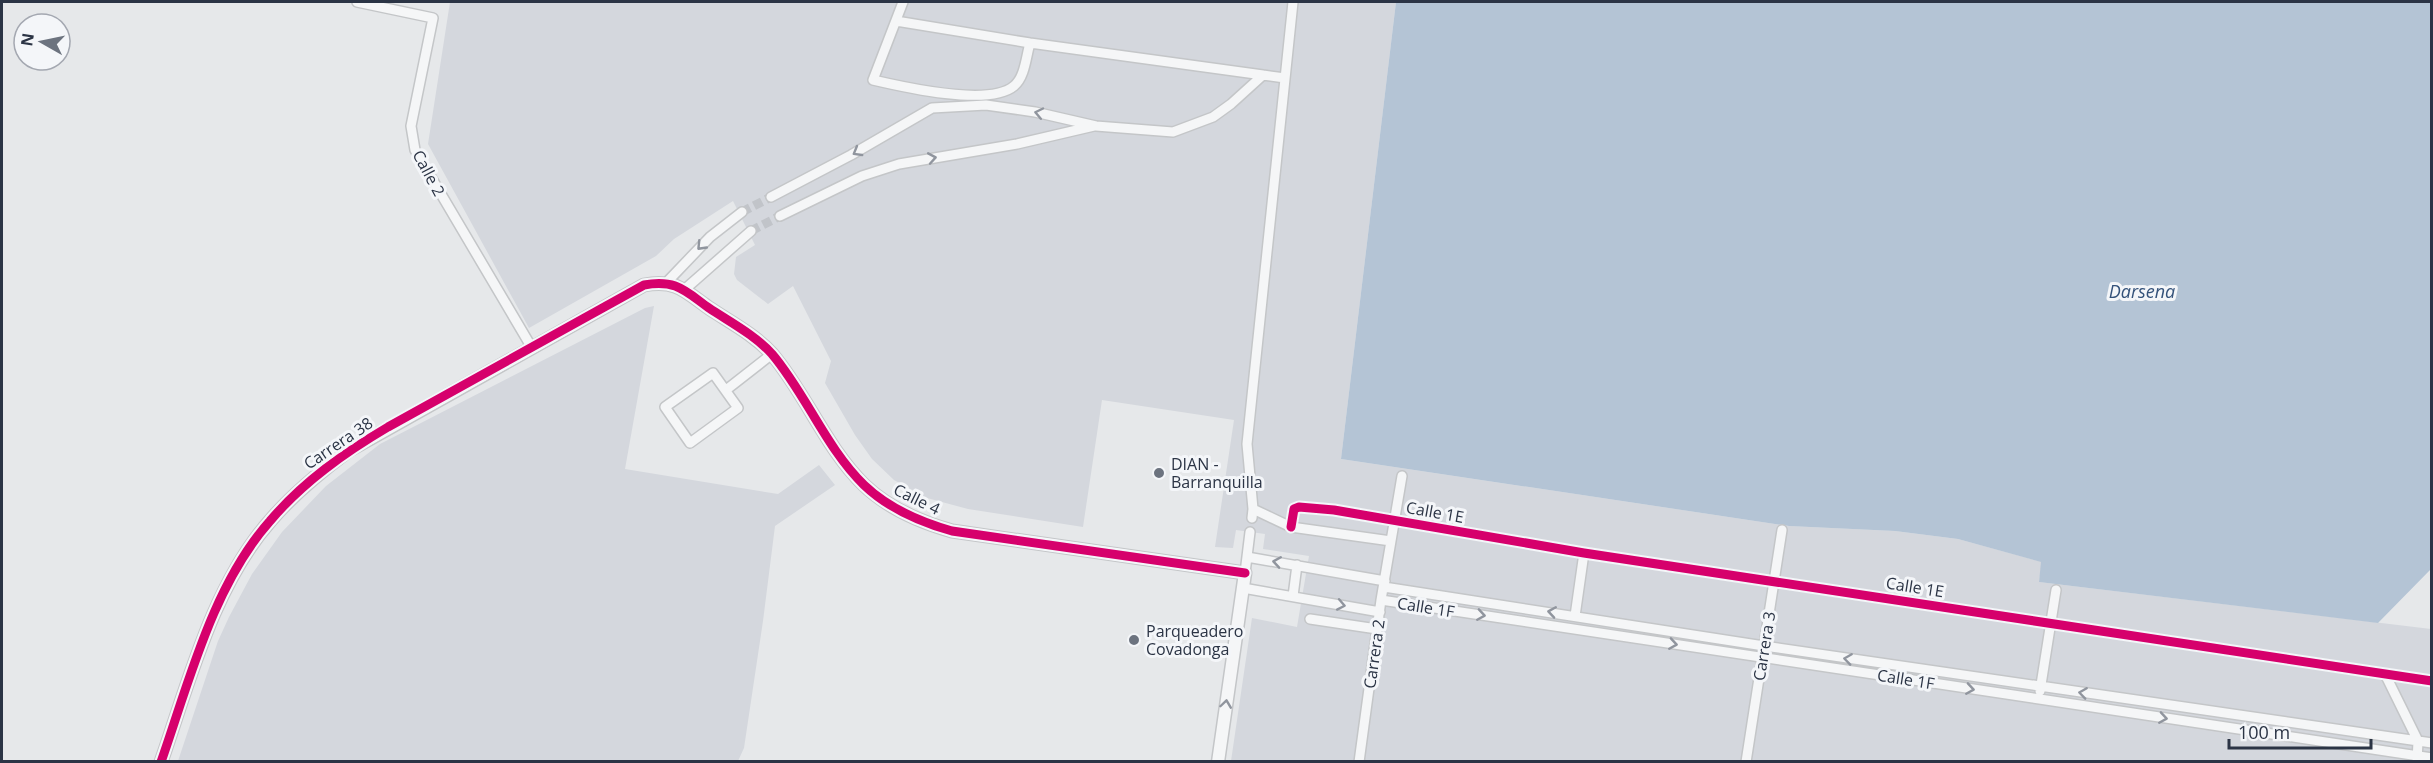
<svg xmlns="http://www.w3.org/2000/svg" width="2433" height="763" font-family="'Open Sans',sans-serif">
<rect width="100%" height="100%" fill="#e6e8ea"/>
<path fill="#d4d7dd" d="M450 2H1396L1341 459 1789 526 1895 531 1958 539 2042 562 2039 582 2431 629V761H1231L1252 618 1297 627 1309 556 1263 549 1265 534 1236 530 1233 548 1215 547 1234 420 1102 400 1083 527 968 509 927 498 894 480 872 459 855 435 825 383 831 361 793 286 768 304 737 280 734 274 736 257 755 245 733 201 674 239 656 256 529 328 428 144Z
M654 306 625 469 778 494 819 465 835 485 775 526 763 621 744 748 738 761H178L218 641 229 617 252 574 282 532 326 486 380 444 645 308Z"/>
<path fill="#b4c4d5" d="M1396 2H2431V569L2378 623 2039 582 2041 562 1958 539 1895 531 1789 526 1341 459Z"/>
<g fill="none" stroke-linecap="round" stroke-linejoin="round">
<path stroke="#c1c4c9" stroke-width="9" stroke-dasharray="9 4.5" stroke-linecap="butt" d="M742 212 771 197
M751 231 780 216"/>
<defs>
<path id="minor" d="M357 2 433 18 411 126 415 150 532 348
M903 2 873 80C903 87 989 107 1014 86 1025 77 1026 57 1030 43
M896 21 1030 43 1263 75
M771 197 851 155 932 108 986 105 1035 112 1096 126 1173 132 1213 117 1231 104 1263 75 1285 78
M780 216 862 176 899 164 1017 144 1094 126
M667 282 710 237 742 212
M684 290 751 231
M713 373 738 408 690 443 665 407Z
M726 390 772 354
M1253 509 1291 527 1391 541
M1252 518 1253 509 1247 444 1293 2
M1291 527 1294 509 1299 507 1334 510 1584 553 2432 681
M1247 557 1385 581
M1245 573 1250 532
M1384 587 1764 646 2432 743
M1243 588 1380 612
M1293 596 1297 565
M1381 600 2432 758
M1575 616 1584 553
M1310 619 1377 629
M2385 674 2418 741 2417 762
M2040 691 2056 590
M1359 762 1381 600 1402 476
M1746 762 1782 530"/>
<path id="tertiary" d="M161 762C189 682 213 586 270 521 293 494 320 472 348 451L644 285C676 279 685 291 709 308 730 322 755 335 772 354 806 394 826 448 864 485 888 508 920 522 952 531L1245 573 1218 762"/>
</defs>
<use href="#minor" stroke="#c4c6c8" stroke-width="12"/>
<use href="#tertiary" stroke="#c4c6c8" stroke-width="15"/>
<use href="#minor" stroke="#f5f6f7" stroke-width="9"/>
<use href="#tertiary" stroke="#f5f6f7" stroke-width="12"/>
<defs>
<path id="cycleway" d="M1291 527 1294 509 1299 507 1334 510 1584 553 2432 681
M161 762C189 682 213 585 270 521 303 482 344 453 388 427L644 285C676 279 685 291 709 308 730 322 755 335 772 354 806 394 826 448 864 485 888 508 920 522 952 531L1245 573"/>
</defs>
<use href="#cycleway" stroke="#f4f6f9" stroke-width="13"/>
<use href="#cycleway" stroke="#d6006c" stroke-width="9"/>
</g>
<defs><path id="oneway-chevron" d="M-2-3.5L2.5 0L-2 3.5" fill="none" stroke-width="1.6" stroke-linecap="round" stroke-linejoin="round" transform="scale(1.5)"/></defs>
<g stroke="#90959e">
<use href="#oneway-chevron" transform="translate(1039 113) rotate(-168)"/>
<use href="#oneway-chevron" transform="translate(857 152) rotate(150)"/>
<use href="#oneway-chevron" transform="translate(932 158) rotate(-10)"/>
<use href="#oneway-chevron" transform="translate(701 246) rotate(134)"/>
<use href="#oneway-chevron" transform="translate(1277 562) rotate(-171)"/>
<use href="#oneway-chevron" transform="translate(1341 605) rotate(11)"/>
<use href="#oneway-chevron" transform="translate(1552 612) rotate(-171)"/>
<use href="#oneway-chevron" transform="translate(1481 615) rotate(9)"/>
<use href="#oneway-chevron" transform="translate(1673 644) rotate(9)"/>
<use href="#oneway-chevron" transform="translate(1848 659) rotate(-172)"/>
<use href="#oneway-chevron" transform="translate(1970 689) rotate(9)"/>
<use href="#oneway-chevron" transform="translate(2083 693) rotate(-172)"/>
<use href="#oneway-chevron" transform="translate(1226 704) rotate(-82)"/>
<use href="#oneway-chevron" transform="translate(2163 718) rotate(9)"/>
</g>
<g fill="#6c737f" stroke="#f4f6f9" stroke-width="2">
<circle cx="1159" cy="473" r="6"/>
<circle cx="1134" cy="640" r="6"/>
</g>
<g text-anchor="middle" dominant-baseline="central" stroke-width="6" stroke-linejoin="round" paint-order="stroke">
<g font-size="16" fill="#2b3445" stroke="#f4f6f9">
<text transform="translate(429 173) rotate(62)">Calle 2</text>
<text transform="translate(338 443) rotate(-34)">Carrera 38</text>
<text transform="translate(917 499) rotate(26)">Calle 4</text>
<text transform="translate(1435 512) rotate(10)">Calle 1E</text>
<text transform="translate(1915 587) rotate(9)">Calle 1E</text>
<text transform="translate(1426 607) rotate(9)">Calle 1F</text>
<text transform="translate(1764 646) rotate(-81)">Carrera 3</text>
<text transform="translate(1374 654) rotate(-82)">Carrera 2</text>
<text transform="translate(1906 679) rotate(9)">Calle 1F</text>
</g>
<g font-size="16" fill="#2b3445" stroke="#f4f6f9" text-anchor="start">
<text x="1171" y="464">DIAN -<tspan x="1171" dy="18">Barranquilla</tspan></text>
<text x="1146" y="631">Parqueadero<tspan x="1146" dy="18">Covadonga</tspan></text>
</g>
<g font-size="18" font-style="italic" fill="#34527a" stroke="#f4f6f9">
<text x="2142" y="291">Darsena</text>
</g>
</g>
<rect width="2433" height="763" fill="none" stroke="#2b3445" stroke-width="6"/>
<g transform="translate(42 42) rotate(279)"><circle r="28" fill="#f4f6f9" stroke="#a4a8b1" stroke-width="1.5"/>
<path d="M0-4.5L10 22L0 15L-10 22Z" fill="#6c737f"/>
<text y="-9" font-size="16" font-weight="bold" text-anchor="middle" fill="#2b3445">N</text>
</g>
<path d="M2229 739v9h142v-9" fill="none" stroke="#2b3445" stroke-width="3"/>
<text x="2238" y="739" font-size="18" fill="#2b3445" stroke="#f4f6f9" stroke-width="4.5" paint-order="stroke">100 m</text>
</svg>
